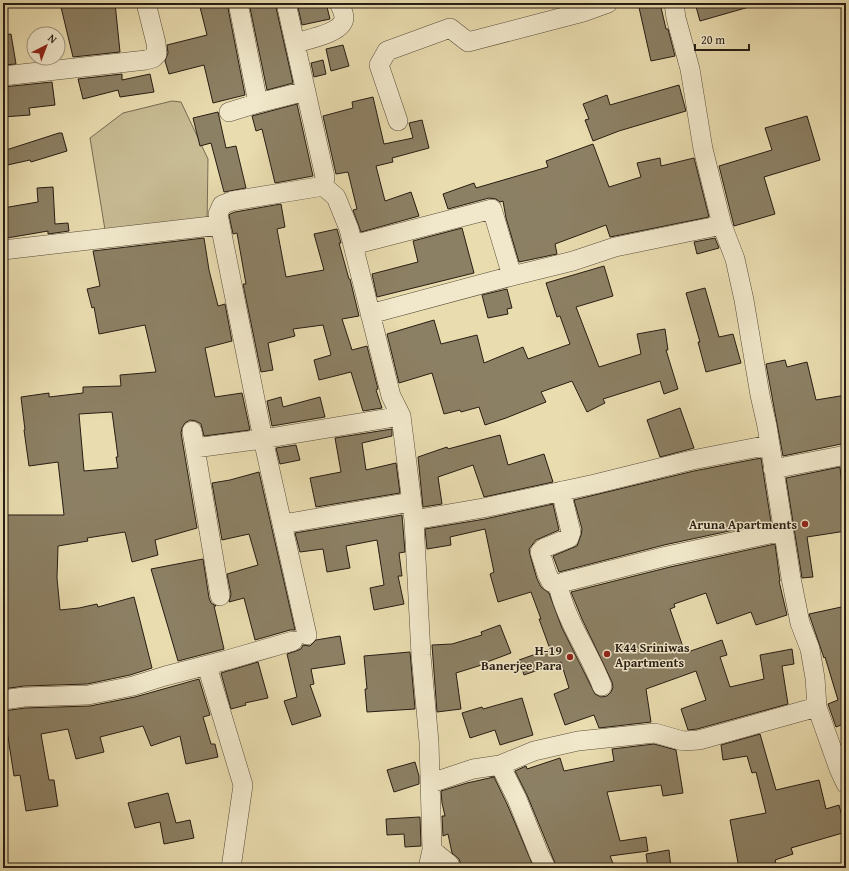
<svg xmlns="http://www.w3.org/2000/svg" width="849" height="871" font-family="'Gentium Book Plus',serif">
<rect width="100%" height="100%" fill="#e9dcaf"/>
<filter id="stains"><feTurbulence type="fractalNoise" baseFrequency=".005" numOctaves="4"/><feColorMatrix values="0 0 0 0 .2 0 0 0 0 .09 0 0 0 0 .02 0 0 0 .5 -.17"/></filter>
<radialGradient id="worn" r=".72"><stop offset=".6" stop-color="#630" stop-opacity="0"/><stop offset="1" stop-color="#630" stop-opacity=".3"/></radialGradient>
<path fill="#c8bc94" stroke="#786c54" d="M172 101 181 102 208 159 207 226 106 236 90 138 123 113Z"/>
<path fill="#8c8064" stroke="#271d13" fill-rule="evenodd" d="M60 3H115L120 52 73 57Z
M199 3H227L245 95 213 103 204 65 169 74 165 61 168 53 167 45 207 35Z
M249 3H275L293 83 267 90Z
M297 3H326L330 19 302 25Z
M638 3H660L666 29H668L675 56 651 61Z
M695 3H749V7L700 21Z
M11 34 16 64 3 65V35Z
M343 45 349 66 331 71 326 49Z
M323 60 326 74 314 77 311 63Z
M122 74V80L150 74 154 92 120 97 118 90 83 99 78 79Z
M52 82 55 105 29 108 30 115 3 117V87Z
M679 85 686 111 619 131 593 141 585 120 589 119 583 104 607 95 610 105Z
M373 97 384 144 413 138 409 123 422 120 429 148 392 158 393 162 376 166 385 201 411 192 419 216 361 232 353 210 357 209 348 172 336 174 323 116 353 108 352 102Z
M297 104 313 176 275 183 262 129 256 131 252 116Z
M218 112 226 148 236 146 246 188 224 192 211 143 200 146 193 118Z
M807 116 820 160 764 177 775 214 734 226 719 166 772 150 765 128Z
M59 133H62L67 151 31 162 30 160 3 166V151Z
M593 144 609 187 641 177 637 163 660 158 661 166 694 158 709 217 610 237 606 225 555 244 557 254 519 262 506 218 503 201 500 202 496 199 489 198 448 209 443 194 474 183 476 188 548 167 546 161Z
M53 187 55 224 68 223 69 231 48 234V231L7 238 5 226H3V208L38 202 37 188Z
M281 204 285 227 277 229 286 277 324 270 314 234 337 229 341 243H339L349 279H350L359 316 342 319 352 350 367 346 378 389 376 390 382 408 363 411 351 372 319 380 314 360 331 355 323 325 293 329 295 336 268 343 273 370 261 372 243 284H246L237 233 233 234 229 215 230 214 235 212Z
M462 228 474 273 377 297 372 274 418 262 413 241Z
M204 238 209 270 218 306 225 304 232 341 205 348 215 397 242 393 250 430 204 436 201 424 196 421 190 420 185 423 182 428 181 433 197 528 155 540 158 555 132 562 125 532 87 538 88 541 58 546 57 578 60 610 79 608 97 604 98 607 134 597 152 668 130 675 87 684 24 686 3 689V515H64L58 462 29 466 24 430H25L21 397 49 393V397L83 393V387L121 386 120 375 156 372 145 325 99 334 94 307 92 308 87 289 100 286 93 251ZM112 412 118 457H116L118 468 84 471 79 414Z
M715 238 719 248 697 254 694 242Z
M604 266 613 296 576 307 599 367 641 354 637 334 665 329 668 350H666L678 389 664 394 660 381 603 399 605 403 587 412 572 381 541 392 546 402 506 418 485 425 479 407 461 412 460 410 444 414 432 373 399 383 387 334 434 320 441 344 477 335 484 363 523 347 528 359 570 344 560 316 557 317 546 283Z
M705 288 719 337 733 334 741 363 706 372 698 342H700L686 293Z
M507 289 512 308 507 309 508 314 488 318 482 295Z
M785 360 787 367 807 362 816 400 846 395V443L783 456 766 364Z
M281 397 283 407 320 397 325 417 272 426 267 401Z
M680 408 694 448 660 457 647 420Z
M392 429V436L362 443 366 470 396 463 400 493 316 507 310 478 341 472 335 438Z
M500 435 508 465 544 454 553 482 484 497 473 465 438 477 442 504 423 507 418 457 447 447 448 449Z
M296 445 300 460 280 464 276 448Z
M761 458 771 522 664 545 559 572 553 556 577 546 581 535 582 529 574 500 694 471Z
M840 467 844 508H846V531L807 537 813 577 802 578 786 478Z
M259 472 295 630H290L255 640 244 598 229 602 231 594 227 574 258 565 249 534 222 540 212 483 230 480Z
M553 504 559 530 536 540 529 549 530 555 537 579 541 587 549 593 562 628 595 694 601 697 607 696 611 692 613 687 612 682 582 619 571 592 670 567 775 544 780 581H779L787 615 756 625 751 612 717 624 706 593 674 604 675 607 670 609 685 653 722 640 727 655 720 657 730 687 764 679 760 655 792 649 794 664 782 666 788 704 697 729 688 730 681 709 706 700 696 671 646 689 651 722 599 728 594 715 565 725 554 694 569 688 561 662 524 675 519 660 550 649 539 619H541L531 592 498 602 490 574 494 572 485 529 450 537 451 545 427 549 425 529 485 519Z
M402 515 405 552 399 553 402 576H398L404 604 374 610 370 588 384 585 377 540 346 546 350 568 327 572 323 549 300 552 295 533Z
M203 559 209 598 211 603 216 606H214L224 649 178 661 151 569Z
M846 606V723L836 727 828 704 838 700 825 657 824 658 809 614Z
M500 625 511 653 487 662 488 663 456 673 461 709 437 712 432 645 452 644 482 635 481 632Z
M340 636 345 664 311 669 314 684 310 685 321 716 292 725 284 701 297 697 287 654 296 651 301 649 303 645 310 646 316 640Z
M410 652 415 709 367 712 365 689H367L364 656Z
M258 662 268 698 245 703 246 705 231 709 221 673Z
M199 679 210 715 203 717 211 744H215L218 757 186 764 180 736 151 746 143 726 100 737 104 752 76 759 68 729 41 734 49 780H54L58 806 26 811 20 775 14 776 4 711 25 708 90 706 135 697Z
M522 698 533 735 500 745 495 730 470 738 462 713 482 707 483 709Z
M760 734 776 790 819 780 826 809 839 805 846 832 791 848 793 854 775 860 777 868H739L730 820 766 813 756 772 752 773 747 756 723 760 721 745Z
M654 744 676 750 683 793 663 796 661 785 607 792 620 841 646 837 648 851 610 856 615 868H557L527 795 515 771 526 766 527 769 560 758 564 771 614 761 612 749Z
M415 762 419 776V784L394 792 387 770Z
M494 777 507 804 534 868H462L459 859 452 853 448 834 443 836 442 816H445L442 803 441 791 467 783Z
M168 793 176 823 190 820 194 838 164 844 160 822 135 828 128 803Z
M420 817 421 846 405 847 404 834 387 835 386 819Z
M669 850 671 868H648L646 854Z"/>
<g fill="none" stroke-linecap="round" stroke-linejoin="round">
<defs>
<path id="minor" d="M238 3 258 103
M286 3 325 177 324 183 318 187 232 201 222 205 218 214 263 439 307 635
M674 3 676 18 690 69 703 149 722 225 735 259 744 300 760 395 767 426 791 578 800 623 810 649 815 678 817 707 839 769 846 784
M296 43C308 39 343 33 344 18 344 13 341 7 339 3
M3 76 146 60 153 58 157 54 156 43 146 3
M229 112 258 103 306 91
M398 121 379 65 387 51 450 28 468 42 583 12 608 3
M322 185 336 197 349 229 391 396 401 416 414 520 421 655 429 742 432 850 428 868
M353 245 492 209 512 276 573 261 615 247 722 225
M3 250 220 225
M370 314 512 276
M192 431 195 448
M773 469 846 455
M414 520 483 508 595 484 692 460 769 445
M283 524 411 502
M558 585 551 582 547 574 540 552 544 548 569 538 571 532 561 491
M220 596 195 448 263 439 401 416
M207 666 243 785 231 868
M602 686C589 652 566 621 558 585L564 582 667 556 783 531
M3 700 24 697 88 695 133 686 165 676 227 660 293 641
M500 765 517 799 539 854 546 868
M431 783 473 769 500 765 534 751 578 741 655 733 683 741 699 740 817 707
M432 850 449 864 451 868"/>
</defs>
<use href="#minor" stroke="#584d3a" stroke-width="20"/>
<use href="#minor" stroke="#f1e8cb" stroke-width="19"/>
</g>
<g fill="#8f2418" stroke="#f1e8cb" stroke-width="1.5">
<circle cx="805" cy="524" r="4"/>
<circle cx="607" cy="654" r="4"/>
<circle cx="570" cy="657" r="4"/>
</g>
<g text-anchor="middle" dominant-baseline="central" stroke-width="3" stroke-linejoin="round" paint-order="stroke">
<g font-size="13" font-weight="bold" fill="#271d13" stroke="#f1e8cb" text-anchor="end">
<text x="797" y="524">Aruna Apartments</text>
<text x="615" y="647" text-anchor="start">K44 Sriniwas<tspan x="615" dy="15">Apartments</tspan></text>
<text x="562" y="650">H-19<tspan x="562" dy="15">Banerjee Para</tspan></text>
</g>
</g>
<rect width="849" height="871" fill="none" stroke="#e9dcaf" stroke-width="16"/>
<rect x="4" y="4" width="841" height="863" fill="none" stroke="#271d13" stroke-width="2"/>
<rect x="8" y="8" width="833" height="855" fill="none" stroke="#271d13"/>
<g transform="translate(46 46) rotate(42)"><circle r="19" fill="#f1e8cb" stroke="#a09781"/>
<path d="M0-3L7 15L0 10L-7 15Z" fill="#8f2418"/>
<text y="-6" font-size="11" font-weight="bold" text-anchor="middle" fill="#271d13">N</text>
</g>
<path d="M695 44v6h54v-6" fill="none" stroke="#271d13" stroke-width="2"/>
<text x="701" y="44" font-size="12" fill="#271d13" stroke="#f1e8cb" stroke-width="3" paint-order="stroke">20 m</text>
<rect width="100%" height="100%" filter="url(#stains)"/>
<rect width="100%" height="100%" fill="url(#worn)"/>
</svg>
